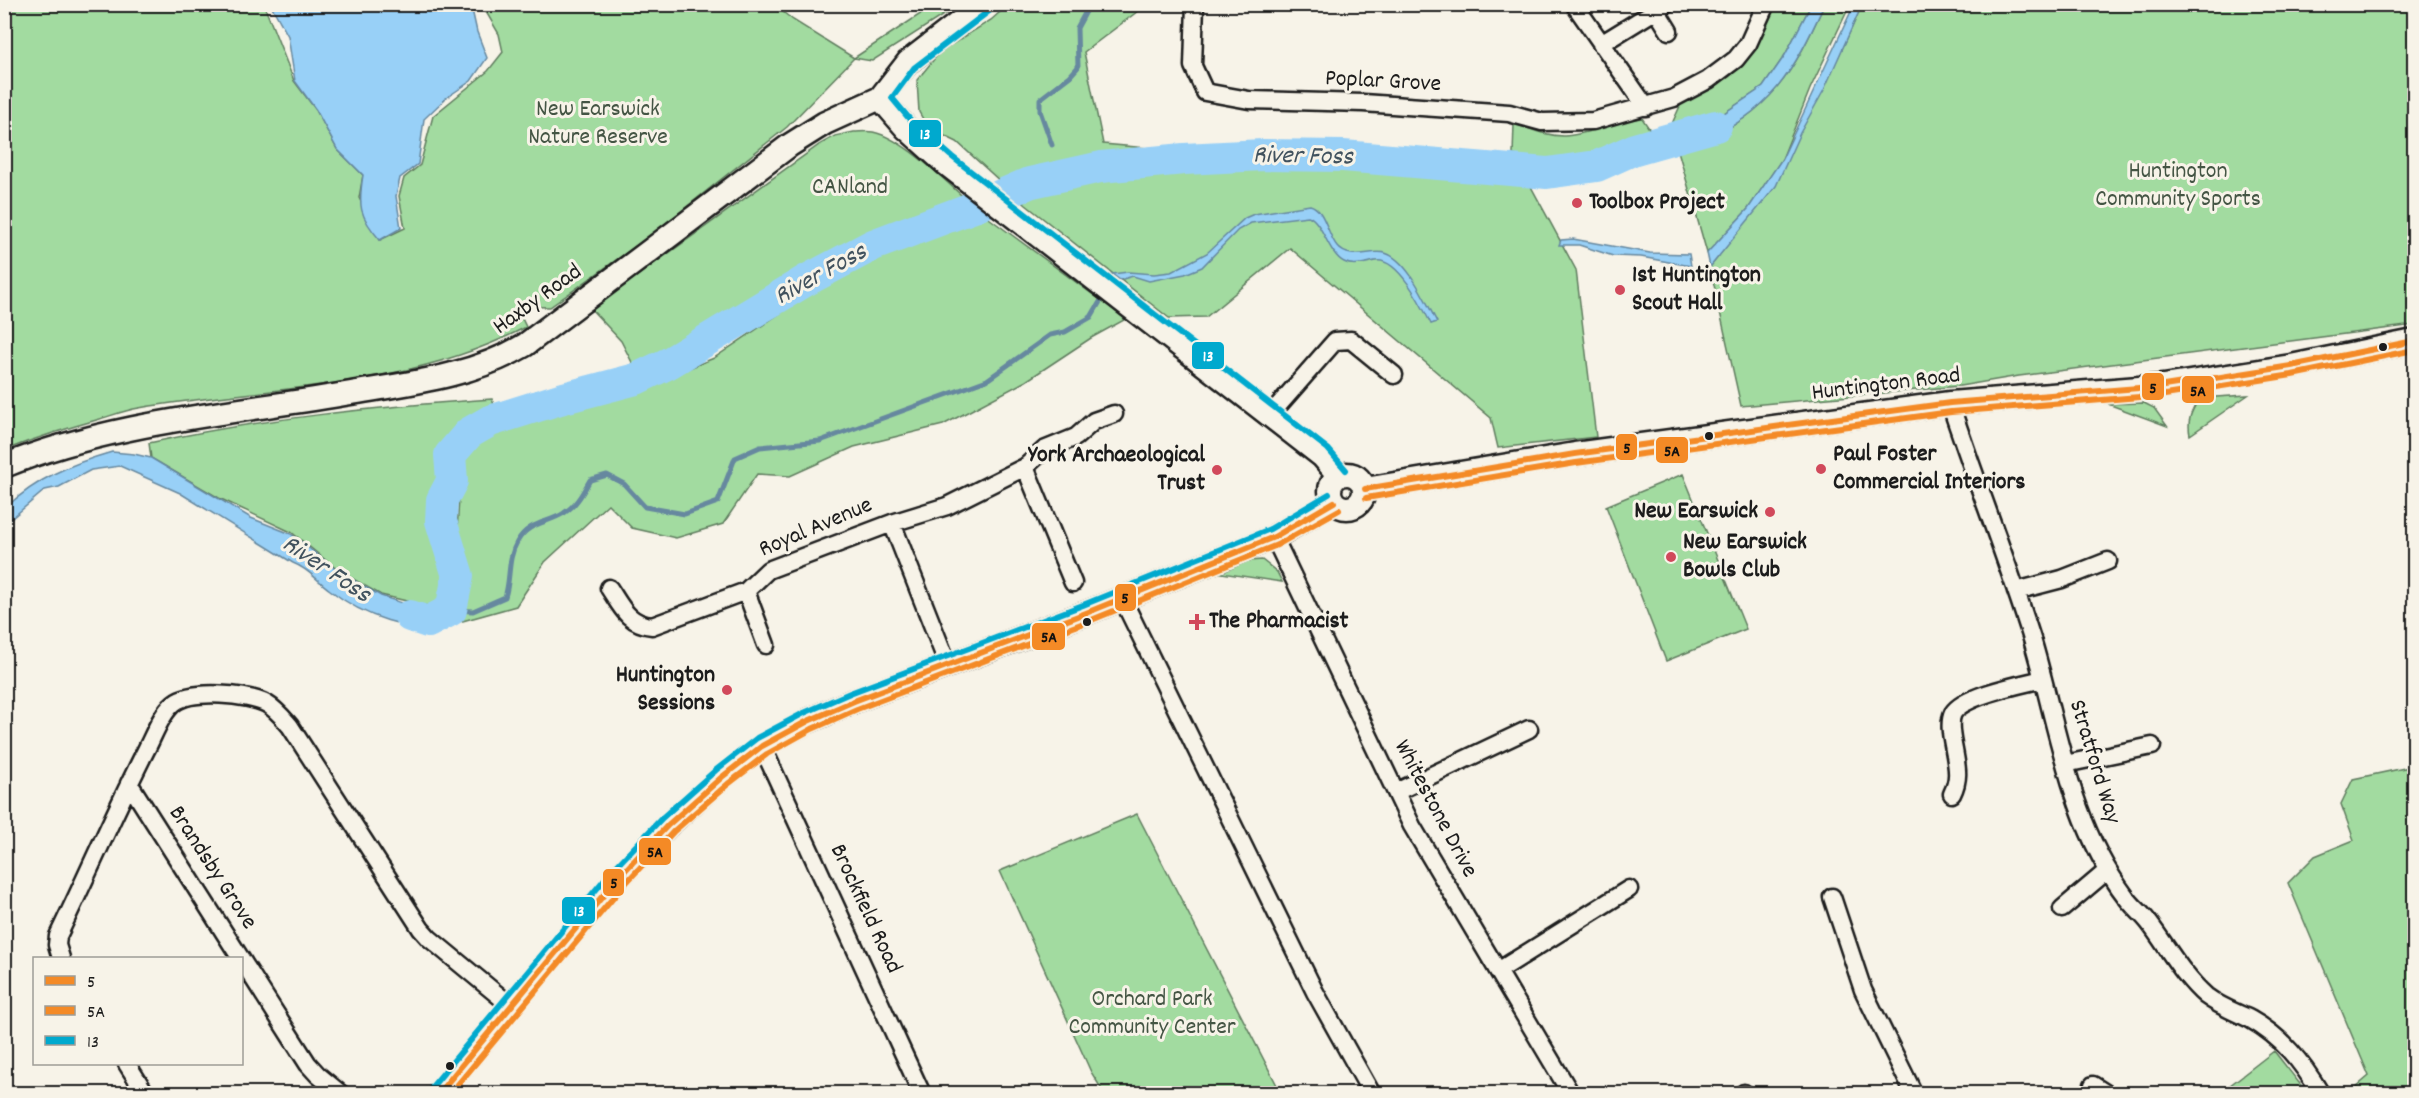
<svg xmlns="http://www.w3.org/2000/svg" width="2419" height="1098" font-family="Dekko,sans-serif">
<rect width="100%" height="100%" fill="#f7f3e8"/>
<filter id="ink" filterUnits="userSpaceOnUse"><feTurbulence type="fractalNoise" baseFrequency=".0167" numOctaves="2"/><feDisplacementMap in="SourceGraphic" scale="12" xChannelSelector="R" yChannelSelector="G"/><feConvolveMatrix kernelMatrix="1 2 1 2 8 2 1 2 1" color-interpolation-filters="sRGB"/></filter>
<g filter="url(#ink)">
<path fill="#a2dba0" stroke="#5f7c5e" stroke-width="1.5" d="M5 5H264L294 81 316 110 337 149 363 175 359 198 380 240 405 228 399 196 404 178 420 165 433 116 488 71 503 52 499 34 482 5H774L793 20 854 58 934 5H959L872 61 854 58 787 127 651 235 550 307 516 306 526 327C406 390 269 386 139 408 126 410 113 415 100 419 67 428 36 438 5 450Z
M1008 5H1146L1084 52 1103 144 1193 152 1513 155 1514 124C1531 129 1546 136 1564 136 1590 135 1615 120 1642 118L1657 140 1635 141 1594 157 1535 160 1514 155 1576 270 1596 437 1498 448 1491 418 1290 248 1206 317 1169 318 1026 205 957 142 928 128 919 112 917 80 940 52 991 20Z
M1775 5H1811L1785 55 1763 87 1721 115 1673 135 1670 128 1681 104 1729 77 1745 62Z
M1824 5H1850L1810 89 1782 159 1748 209 1707 253 1677 147C1685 145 1693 144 1700 142 1770 114 1795 70 1824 5Z
M1862 5H2414V325L2019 376 1960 386 1741 406 1710 267C1775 188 1821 98 1862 5Z
M854 132C860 132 867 131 873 132 905 139 950 185 974 207L944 205 880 232 728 318 638 374 621 341 591 309 819 145 835 136Z
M982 213 1126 319 1091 338 1026 381 943 425 854 447 790 476 757 474 723 524 676 538 632 528 608 504 545 562 516 606 452 624 460 479 455 458 470 440 490 428 643 387 714 358 846 269 892 247Z
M2248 395 2190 435C2187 420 2191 411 2200 398Z
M492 399 495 408 471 422 448 445 435 517 438 554 447 572 441 609 381 595 339 571 291 532 219 498 151 458 149 443C265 418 374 407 492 399Z
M2144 403 2154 408 2167 426 2108 404Z
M1683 474 1746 629 1666 661 1606 506Z
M1262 560 1277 572 1282 582 1221 573 1248 561Z
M2414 766V1093H2349L2369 1076 2288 883 2315 856 2354 840 2341 804 2353 779Z
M1137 814 1281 1093H1104L1091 1072 1000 871Z
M2274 1051 2307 1093H2220Z"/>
<path fill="#98d0f7" stroke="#66889f" stroke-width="1.5" d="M271 5H471L477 32 487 58 471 81 446 98 424 119 418 164 400 178 396 196 401 228 380 240C359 216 358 206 363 175L337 149 316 110 295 81 288 36Z
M1811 5H1824C1794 71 1771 113 1700 142 1693 144 1685 145 1677 147L1673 135 1721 115 1763 87 1785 55Z
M1854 5H1862L1824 90 1800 133 1776 186 1710 267 1707 253 1748 209 1782 159Z
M1310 205C1325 209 1327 234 1337 246 1350 262 1371 249 1385 253 1408 260 1426 302 1437 322L1431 324C1423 308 1398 256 1375 261 1366 263 1353 267 1344 262 1328 254 1322 220 1308 216L1251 223 1238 230 1202 267 1185 274 1149 281 1133 276 1120 280 1112 274 1128 272 1154 274 1171 272 1207 253 1245 218 1254 214Z
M1573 239 1650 253 1689 254 1691 266 1641 257 1613 256 1579 245H1559L1561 240Z
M112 452 134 454 151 458 251 518 291 534 339 572 381 596 423 610 433 611 446 609 452 624C411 634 362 616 330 590 316 580 309 569 293 563L180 493 120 466 91 470 59 487 45 490 5 524V508C38 478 70 464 112 452Z"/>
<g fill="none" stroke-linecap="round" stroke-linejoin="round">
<path stroke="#66889f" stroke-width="5" d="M1052 145 1040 111V99L1070 76 1078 67 1077 28 1090 4
M451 610 473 611 505 597C511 579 507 559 517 542 529 521 547 524 564 513 577 505 583 492 590 480L607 475 624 484 645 507 685 514 718 502 735 458 760 447 820 441 987 380 1050 335 1065 332 1091 317 1104 295"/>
<path stroke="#98d0f7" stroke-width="32" d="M410 616 428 622 451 610 458 576 441 521 442 500 452 481 450 455 469 433 490 421 560 399 636 379 669 363 805 281 873 245 974 207 1029 183 1101 167 1184 159 1263 155 1343 156 1547 173 1597 166 1635 149 1716 126"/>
<defs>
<path id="street" d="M1195 4 1193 66 1205 92 1249 100 1363 103 1509 113 1542 122 1593 121 1674 98 1708 80 1736 59 1748 44 1766 4
M1574 4 1646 107
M1656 10 1669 31
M1601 44 1666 4
M1950 403C1976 482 2007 559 2032 639 2058 726 2069 822 2126 897 2133 907 2143 914 2150 924 2168 948 2183 976 2206 996 2219 1006 2235 1012 2250 1019 2282 1037 2302 1062 2321 1094
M1270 415 1335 341 1351 340 1394 375
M1025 467 1073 583
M892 523 948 665
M1274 537 1412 826 1571 1094
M609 588C621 606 628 624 652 626L746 591 768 570 892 523 947 506 1025 467 1044 450 1076 437 1094 421 1114 414
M746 591 766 645
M2016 591 2062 579 2108 561
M1122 598 1315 992 1372 1094
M762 746 922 1094
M2065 764 2152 746
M129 783 308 1064 318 1075 341 1094
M1396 792 1529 729
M1952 794C1960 778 1957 767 1954 750 1952 739 1948 723 1953 713 1964 695 2023 684 2043 679
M1832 897 1863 990 1914 1094
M2062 909 2108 870
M61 958 57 945 58 936C88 874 115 811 146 750 154 735 161 714 174 703 192 689 248 694 267 704 277 710 283 718 290 726L421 929 429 938 510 1005
M1498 971 1629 889
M127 1064 146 1094
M2093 1085 2107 1094
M1744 1094V1093"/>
<path id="secondary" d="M880 98 906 128 945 163 1322 456 1339 476
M4 466C114 421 236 413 351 393 411 383 473 376 525 345L790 145 825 123 880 98 908 62 983 4
M1330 491a17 17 0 1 1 34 0a17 17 0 1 1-34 0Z
M1365 489 1575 454 1950 403 2164 386 2291 366 2414 341
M438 1094 616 880 668 825 722 777 762 746 808 721 854 701 1086 613 1274 537 1334 502"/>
</defs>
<use href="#street" stroke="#1c1c1c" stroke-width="21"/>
<use href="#secondary" stroke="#1c1c1c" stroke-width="27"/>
<use href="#street" stroke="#f7f3e8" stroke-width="16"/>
<use href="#secondary" stroke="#f7f3e8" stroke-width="22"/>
<defs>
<path id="bus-1" d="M1365 489 1575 454 1950 403 2164 386 2291 366 2414 341
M438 1094 616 880 668 825 722 777 762 746 808 721 854 701 1086 613 1274 537 1334 502"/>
<path id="bus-2" d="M1366 498 1576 463 1951 412 2165 395 2292 375 2414 350
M450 1094 623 886 674 831 728 784 767 754 812 729 857 709 1089 621 1277 545 1339 510"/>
<path id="bus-3" d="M989 11 914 68 892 98 912 122 951 156 1328 449 1346 470
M431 1088 609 874 662 818 716 770 757 738 804 713 850 693 1083 605 1270 529 1329 494"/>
</defs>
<use href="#bus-1" stroke="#f7f3e8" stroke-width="10"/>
<use href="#bus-2" stroke="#f7f3e8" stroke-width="10"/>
<use href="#bus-3" stroke="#f7f3e8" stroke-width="10"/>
<use href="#bus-1" stroke="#f48a26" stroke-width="6"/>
<use href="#bus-2" stroke="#f48a26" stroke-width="6"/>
<use href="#bus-3" stroke="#00a9ce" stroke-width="6"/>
</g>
</g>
<g fill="#d1495b" stroke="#f7f3e8" stroke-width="2">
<circle cx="1577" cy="203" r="6"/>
<circle cx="1620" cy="290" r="6"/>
<circle cx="1821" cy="469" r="6"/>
<circle cx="1217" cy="470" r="6"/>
<circle cx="1770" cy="512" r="6"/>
<circle cx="1671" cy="557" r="6"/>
<path d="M1194 613h6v6h6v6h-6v6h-6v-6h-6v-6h6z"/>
<circle cx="727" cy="690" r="6"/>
</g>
<g fill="#1c1c1c" stroke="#f7f3e8" stroke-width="2">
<circle cx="2383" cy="347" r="5"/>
<circle cx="1709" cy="436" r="5"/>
<circle cx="1087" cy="622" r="5"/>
<circle cx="450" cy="1066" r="5"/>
</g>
<g text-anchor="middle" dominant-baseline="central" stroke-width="6" stroke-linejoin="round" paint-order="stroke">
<g font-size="24" fill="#1c1c1c" stroke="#f7f3e8">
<text transform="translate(1383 82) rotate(3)">Poplar Grove</text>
<text transform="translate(538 300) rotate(-36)">Haxby Road</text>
<text transform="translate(1886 385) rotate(-7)">Huntington Road</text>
<text transform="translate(816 528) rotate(-23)">Royal Avenue</text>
<text transform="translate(2094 762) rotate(73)">Stratford Way</text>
<text transform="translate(1435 809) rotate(62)">Whitestone Drive</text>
<text transform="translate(212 868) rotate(57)">Brandsby Grove</text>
<text transform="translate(865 909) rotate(65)">Brockfield Road</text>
</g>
<g font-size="24" fill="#454" stroke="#f7f3e8">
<text x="598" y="110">New Earswick<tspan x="598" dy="28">Nature Reserve</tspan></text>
<text x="2178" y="172">Huntington<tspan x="2178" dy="28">Community Sports</tspan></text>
<text x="850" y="188">CANland</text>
<text x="1152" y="1000">Orchard Park<tspan x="1152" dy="28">Community Center</tspan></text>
</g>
<g font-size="24" font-weight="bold" fill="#1c1c1c" stroke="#f7f3e8" text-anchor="start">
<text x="1589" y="203">Toolbox Project</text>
<text x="1632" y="276">1st Huntington<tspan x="1632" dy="28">Scout Hall</tspan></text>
<text x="1833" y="455">Paul Foster<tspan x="1833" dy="28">Commercial Interiors</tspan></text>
<text x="1205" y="456" text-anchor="end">York Archaeological<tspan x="1205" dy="28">Trust</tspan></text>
<text x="1758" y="512" text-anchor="end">New Earswick</text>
<text x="1683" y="543">New Earswick<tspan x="1683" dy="28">Bowls Club</tspan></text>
<text x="1209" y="622">The Pharmacist</text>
<text x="715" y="676" text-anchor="end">Huntington<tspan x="715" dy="28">Sessions</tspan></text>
</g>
<g font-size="26" font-style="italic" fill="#41525e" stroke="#f7f3e8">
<text transform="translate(1303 157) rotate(1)">River Foss</text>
<text transform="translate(821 275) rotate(-29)">River Foss</text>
<text transform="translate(326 570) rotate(34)">River Foss</text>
</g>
</g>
<g stroke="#f7f3e8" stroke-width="2">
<rect x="908" y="119" width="34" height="29" rx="6" fill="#00a9ce"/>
<rect x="1191" y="341" width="34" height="29" rx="6" fill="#00a9ce"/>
<rect x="2141" y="372" width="24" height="29" rx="6" fill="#f48a26"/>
<rect x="2181" y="375" width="34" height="29" rx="6" fill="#f48a26"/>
<rect x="1615" y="433" width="23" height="28" rx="6" fill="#f48a26"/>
<rect x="1655" y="436" width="34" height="28" rx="6" fill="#f48a26"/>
<rect x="1114" y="583" width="23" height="29" rx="6" fill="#f48a26"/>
<rect x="1031" y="622" width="35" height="29" rx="6" fill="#f48a26"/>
<rect x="638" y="837" width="34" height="29" rx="6" fill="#f48a26"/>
<rect x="602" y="868" width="23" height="29" rx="6" fill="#f48a26"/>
<rect x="561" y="896" width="35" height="29" rx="6" fill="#00a9ce"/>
</g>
<g font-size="16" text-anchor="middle" font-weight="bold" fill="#fff">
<text x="925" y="139">13</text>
<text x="1208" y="361">13</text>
<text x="579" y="916">13</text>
</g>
<g font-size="16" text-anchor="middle" font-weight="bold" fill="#111">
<text x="2153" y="393">5</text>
<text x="2198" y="396">5A</text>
<text x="1627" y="453">5</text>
<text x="1672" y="456">5A</text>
<text x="1125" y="603">5</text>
<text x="1049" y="642">5A</text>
<text x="655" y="857">5A</text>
<text x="614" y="888">5</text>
</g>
<rect width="2419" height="1098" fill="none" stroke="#f7f3e8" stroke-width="24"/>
<rect x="12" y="12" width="2395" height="1074" fill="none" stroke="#1c1c1c" stroke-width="2" filter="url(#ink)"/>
<rect x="33" y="957" width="210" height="108" fill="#f7f3e8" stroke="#9f9d96" stroke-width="1.5"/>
<rect x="45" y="976" width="30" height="9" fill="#f48a26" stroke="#9f9d96" stroke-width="1.5"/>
<text x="87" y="987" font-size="18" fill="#1c1c1c">5</text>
<rect x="45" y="1006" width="30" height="9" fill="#f48a26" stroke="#9f9d96" stroke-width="1.5"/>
<text x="87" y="1017" font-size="18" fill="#1c1c1c">5A</text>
<rect x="45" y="1036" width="30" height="9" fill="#00a9ce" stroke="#9f9d96" stroke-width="1.5"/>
<text x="87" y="1047" font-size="18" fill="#1c1c1c">13</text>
</svg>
